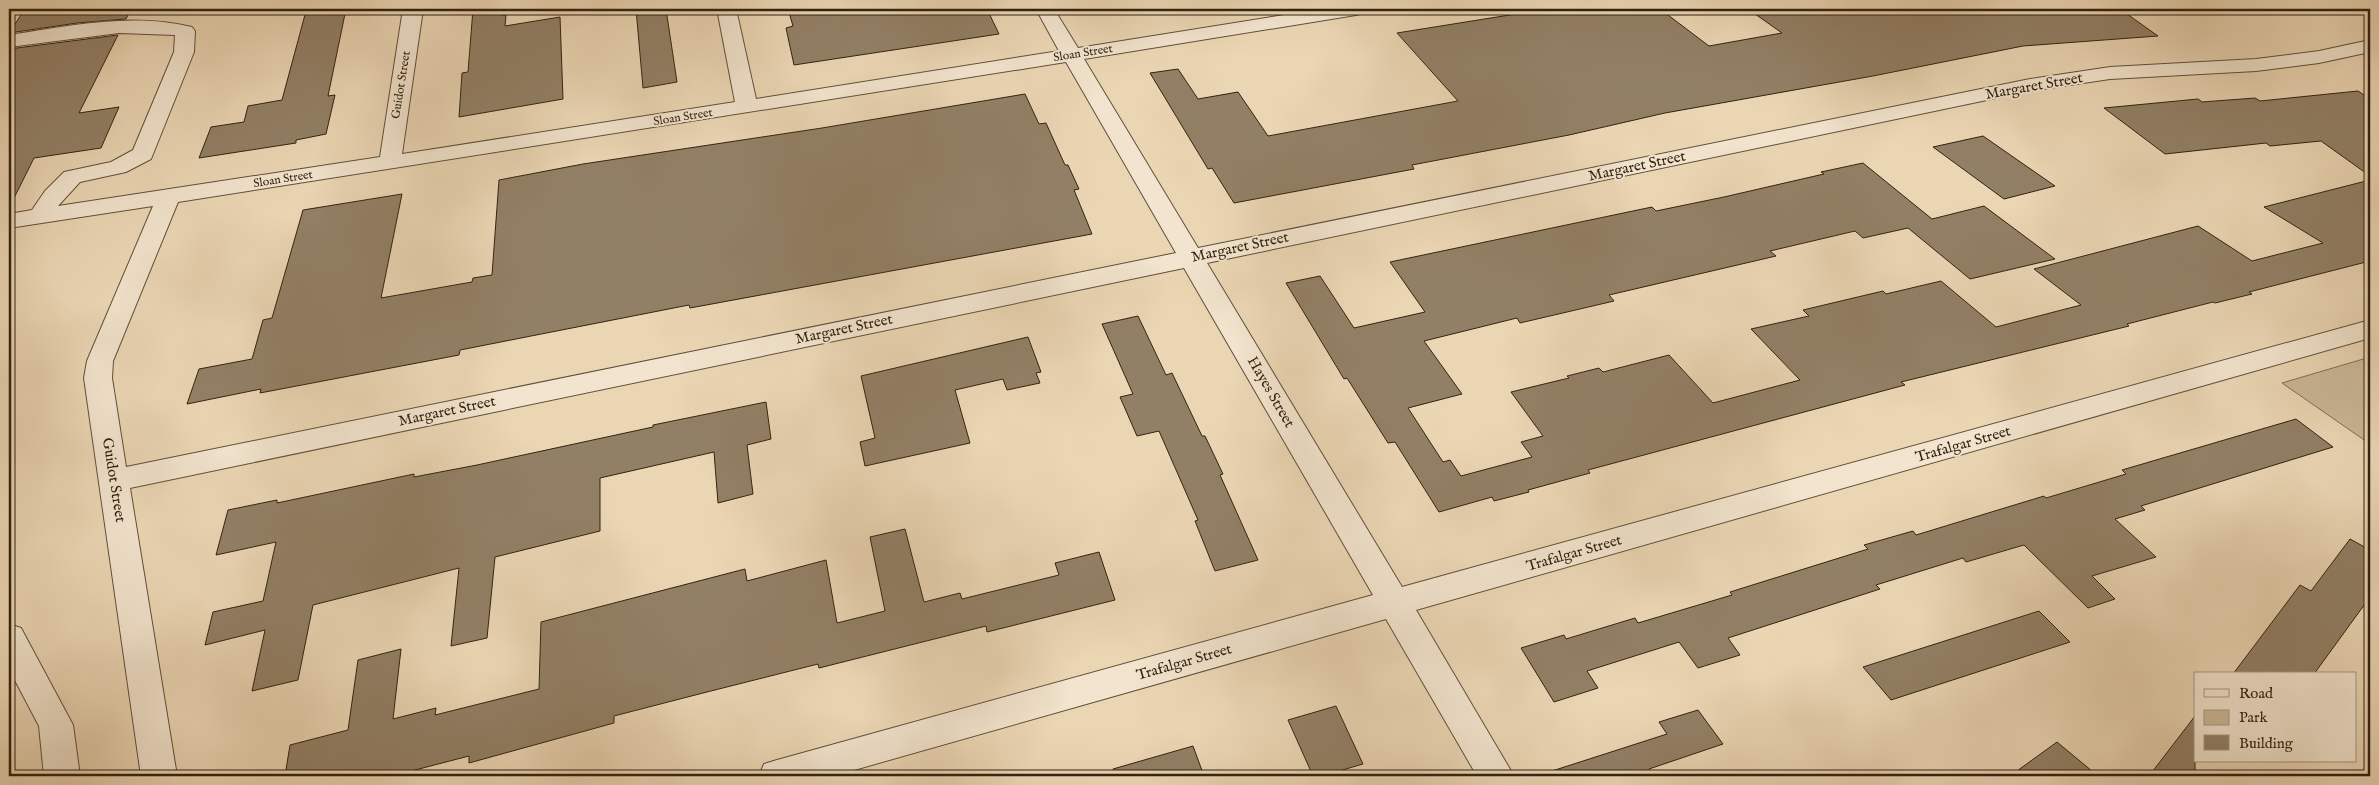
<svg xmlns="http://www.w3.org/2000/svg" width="2379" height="785" font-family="'IM FELL English',serif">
<rect width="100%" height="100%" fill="#ebd6b4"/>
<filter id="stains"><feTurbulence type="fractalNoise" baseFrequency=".004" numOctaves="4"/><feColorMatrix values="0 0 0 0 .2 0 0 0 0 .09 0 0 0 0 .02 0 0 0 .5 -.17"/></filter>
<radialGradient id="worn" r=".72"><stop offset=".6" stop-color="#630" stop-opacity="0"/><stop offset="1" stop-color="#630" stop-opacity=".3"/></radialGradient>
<path fill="#cbb898" stroke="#7e6e54" d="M2370 357V444L2282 383Z"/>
<path fill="#928066" stroke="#312311" d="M25 9H131L126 19 77 23 9 33Z
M320 9H346L328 96 335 95 326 134 296 140V143L199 158 211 127 244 122 248 106 282 100 306 11Z
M473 9H503L502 15H506L505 26 560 17 563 99 459 117 462 73 468 72Z
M636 9H666L677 82 643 88Z
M788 9H987L999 34 794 65 786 28 793 26Z
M1547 9H1660L1709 46 1782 33 1748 9H2120L2158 36 2023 46 1873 76 1665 113 1569 135 1412 165 1414 169 1234 203 1212 168 1208 169 1150 73 1178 69 1198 99 1238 92 1268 136 1458 101 1397 33Z
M118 35 79 113 119 107 101 148 34 158 9 208V49Z
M2358 91 2370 99V176L2321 141 2270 146 2266 143 2165 154 2104 108 2198 99 2202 102 2255 98 2260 101Z
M1025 94 1039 124 1046 123 1065 165H1068L1079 189 1074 190 1092 234 690 308 689 305 460 350 459 355 260 393 261 389 187 404 199 369 252 359 263 320 272 318 303 210 402 194 381 298 472 282 473 278 492 275 499 180 583 164 822 128Z
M1983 136 2055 186 2004 199 1933 147Z
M1863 163 1932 219 1984 206 2055 259 1970 279 1908 228 1863 238 1855 231 1770 251 1776 256 1609 295 1614 301 1520 323 1517 318 1424 341 1462 394 1408 408 1443 462 1450 460 1461 476 1532 457 1521 442 1543 436 1511 392 1569 378 1567 376 1599 368 1603 372 1669 355 1713 403 1800 380 1751 329 1809 316 1803 310 1883 291 1886 294 1941 281 1996 327 2081 305 2034 269 2198 226 2252 261 2323 243 2264 207 2370 180V261L2249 292 2252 294 2215 303 2213 302 2127 324 2129 326 1901 382 1905 385 1588 470 1590 473 1528 490 1529 492 1494 501 1492 497 1439 512 1395 442 1388 443 1347 378 1344 379 1286 283 1320 276 1354 328 1425 312 1390 262 1652 207 1656 211 1724 197 1824 174 1821 172Z
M1138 316 1166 375 1172 373 1202 436H1205L1223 474 1220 475 1258 560 1215 571 1195 521 1198 520 1159 431 1137 436 1120 397 1133 394 1102 324Z
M1028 337 1041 372 1036 373 1040 383 1007 390 1003 379 955 390 970 443 865 466 860 442 875 438 861 376Z
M766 402 771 439 747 445 753 494 718 503 714 452 600 478V531L495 557 487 638 451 646 459 568 313 605 298 680 252 691 265 630 205 645 213 612 263 601 276 542 216 555 228 510 277 500V503L414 474V477L477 465 653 427V425Z
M2296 419 2333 447 2141 506 2145 510 2115 519 2156 557 2092 576 2115 599 2088 608 2024 545 1966 562 1963 558 1876 585 1880 589 1728 638 1740 655 1698 668 1679 642 1587 671 1598 688 1554 702 1521 648 1564 635 1566 639 1635 618 1638 623 1732 595 1730 592 1868 549 1864 545 1913 531 1916 535 2044 496 2046 498 2126 474 2122 470Z
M905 529 924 602 960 593 962 599 1059 575 1055 563 1099 552 1115 600 987 632 986 626 819 668 818 664 703 693 614 716V723L469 763V756L392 776H285L290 745 348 730 358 660 401 649 393 719 436 708 435 715 539 689 541 622 745 569 747 581 826 560 837 623 885 611 870 537Z
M2350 539 2370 550V597L2314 674H2233L2300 585 2311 591Z
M2039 611 2070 642 1891 700 1863 667Z
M1336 706 1363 764 1322 776H1313L1288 720Z
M1698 710 1723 744 1649 769 1654 776H1553L1552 771 1667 734 1659 722Z
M2195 716V776H2149Z
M2057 742 2098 776H2010Z
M1193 746 1204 776H1114L1113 769Z"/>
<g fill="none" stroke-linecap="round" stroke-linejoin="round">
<defs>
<path id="minor" d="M403 9H423L402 154 735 102 717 9H736L756 99 1059 51 1036 9H1054L1078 48 1322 9H1365L1363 13 1356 15 1084 59 1198 248 2030 79 2110 67 2256 59 2319 51 2370 40V52L2319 63 2256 71 2110 79 2030 91 1207 263 1402 587 2370 320V338L1416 610 1514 776H1477L1386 619 833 776H759L764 764 777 760 1373 595 1184 268 130 488 177 776H141L84 378 87 361 153 206 9 228V214L32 210 45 191 64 172 111 162 133 150 174 52 175 35 119 33 9 47V35C68 26 132 12 192 27L195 31 194 52 151 159 126 172 80 182 58 206 380 157ZM1066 62 1176 253 126 467 112 378 113 361 178 202Z
M9 624 21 628 73 725 80 776H44L39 726 9 669Z"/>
</defs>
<use href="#minor" stroke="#60503a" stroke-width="2"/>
<use href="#minor" fill="#f2e4ce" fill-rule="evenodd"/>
</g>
<g text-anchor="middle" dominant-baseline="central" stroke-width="4" stroke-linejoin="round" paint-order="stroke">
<g font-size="12" fill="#312311" stroke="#f2e4ce">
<text transform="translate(1083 53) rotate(-9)">Sloan Street</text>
<text transform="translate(401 85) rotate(-81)">Guidot Street</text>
<text transform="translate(683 117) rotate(-9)">Sloan Street</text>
<text transform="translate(283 179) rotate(-9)">Sloan Street</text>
</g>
<g font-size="15" fill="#312311" stroke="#f2e4ce">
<text transform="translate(2034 86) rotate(-10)">Margaret Street</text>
<text transform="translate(1637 166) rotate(-12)">Margaret Street</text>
<text transform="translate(1240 247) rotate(-12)">Margaret Street</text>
<text transform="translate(844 329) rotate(-12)">Margaret Street</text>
<text transform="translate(1271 392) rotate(60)">Hayes Street</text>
<text transform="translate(447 411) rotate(-12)">Margaret Street</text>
<text transform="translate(1963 444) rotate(-16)">Trafalgar Street</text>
<text transform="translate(114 480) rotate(81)">Guidot Street</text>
<text transform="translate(1574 553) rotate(-16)">Trafalgar Street</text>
<text transform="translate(1184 662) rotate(-16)">Trafalgar Street</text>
</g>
</g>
<rect width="2379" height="785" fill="none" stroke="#ebd6b4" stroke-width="30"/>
<rect x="10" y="10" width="2359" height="765" fill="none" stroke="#312311" stroke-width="2.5"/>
<rect x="15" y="15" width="2349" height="755" fill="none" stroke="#312311"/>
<rect x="2194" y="672" width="162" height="90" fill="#f2e4ce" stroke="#a59782"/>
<rect x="2204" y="689" width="25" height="8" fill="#f2e4ce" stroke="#a59782"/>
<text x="2239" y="698" font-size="15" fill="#312311">Road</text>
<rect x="2204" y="710" width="25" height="15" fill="#cbb898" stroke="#a59782"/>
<text x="2239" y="722" font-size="15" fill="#312311">Park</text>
<rect x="2204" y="735" width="25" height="15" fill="#928066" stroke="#a59782"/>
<text x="2239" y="748" font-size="15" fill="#312311">Building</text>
<rect width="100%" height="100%" filter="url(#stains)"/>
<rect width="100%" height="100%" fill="url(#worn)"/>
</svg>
